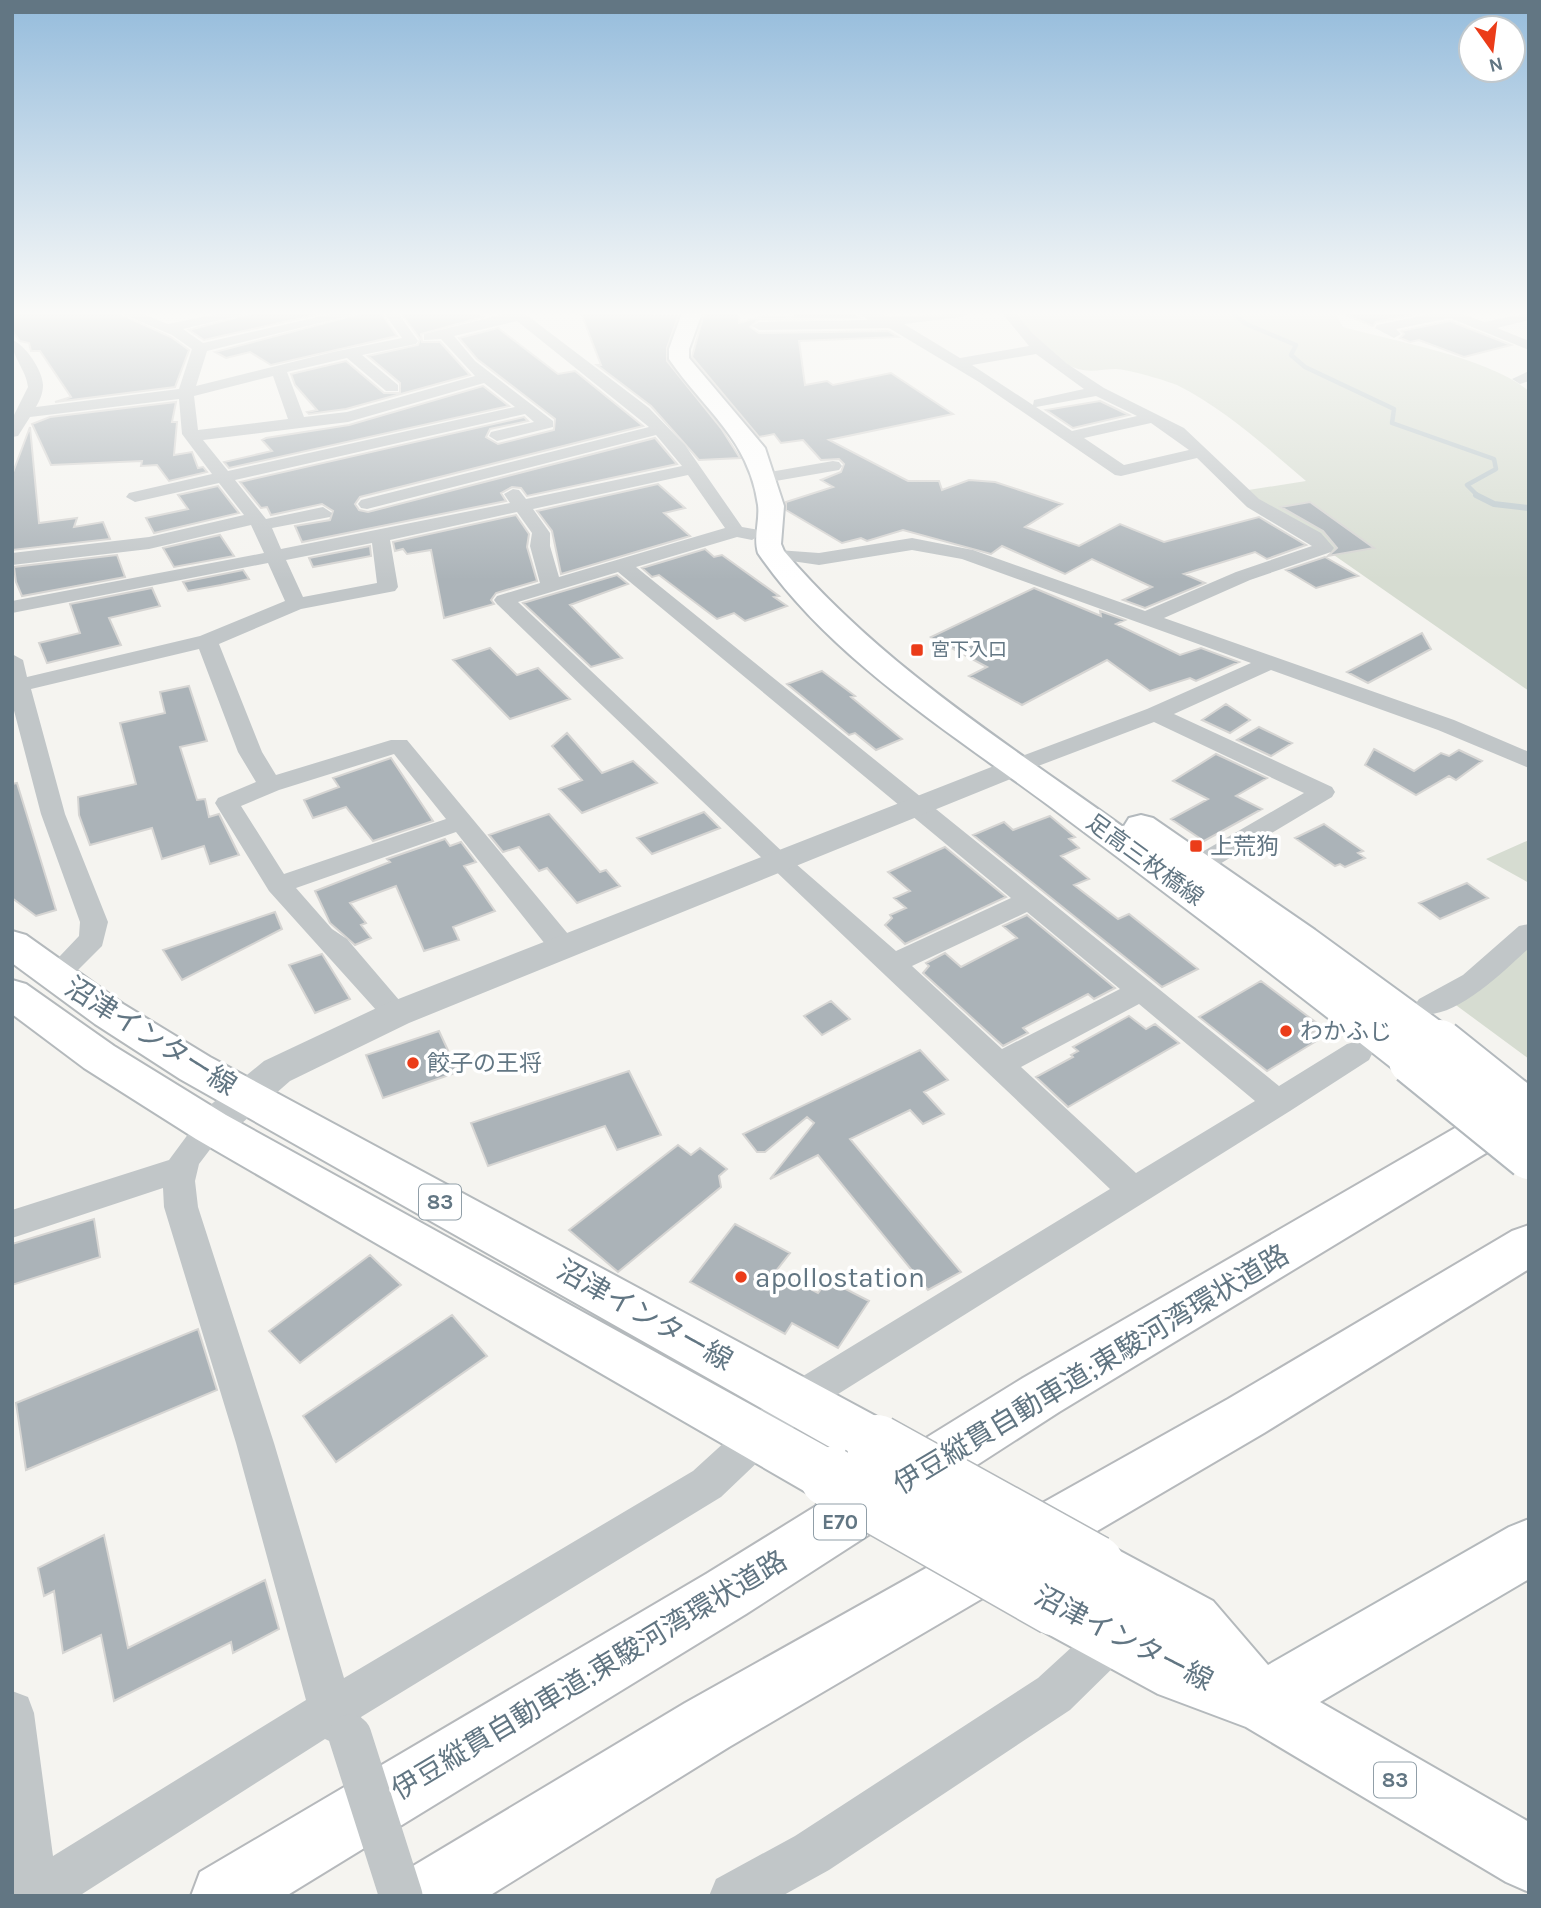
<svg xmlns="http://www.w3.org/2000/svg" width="1541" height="1908" font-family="Karla,'Noto Sans JP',sans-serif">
<rect width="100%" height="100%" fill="#f5f4f0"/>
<path fill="#d6dcd1" d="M1016 313H1335L1343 327C1397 342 1487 357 1529 391V691L1242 491 1306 481C1266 447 1225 409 1177 385 1168 381 1124 368 1115 369 1105 369 1094 372 1083 370 1058 366 1025 336 1016 313Z
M1529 840V883L1486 859Z
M1529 927V1059L1445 997Z"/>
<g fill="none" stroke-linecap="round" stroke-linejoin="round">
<path stroke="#bac7cb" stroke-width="4.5" d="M1233 313 1246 324 1296 345 1291 355 1305 367 1394 409 1392 423 1494 459 1496 469 1467 485 1478 496"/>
<path stroke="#bac7cb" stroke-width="6" d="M1476 495 1494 504 1529 508"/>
</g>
<path fill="#abb3b8" stroke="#d6d5d3" stroke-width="2" d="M12 313H118L171 337 189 350 175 387 55 402 71 397 40 351H31L29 343 20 341 12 330Z
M253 313H324L204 340 189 330Z
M363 313H381L397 336 271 365 250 352 226 358 215 352Z
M401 313H478L483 317 421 334 422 342H440L470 375 346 409 309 414 307 412 317 410 295 385 291 374 346 361 384 393H400V383L368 356 418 345 420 339Z
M581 313 679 314 667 348V361L721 428 740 458 699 460 651 406 597 365H601Z
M704 313H739V323L764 316 793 317V313H855L860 318 759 319 750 327 759 333 888 331 898 337 799 341 805 385 827 381 833 385 891 373 953 414 829 440 908 481H939L942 490 969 480 995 482 1062 504 1025 527 1079 546 1120 524 1164 542 1259 517 1306 545 1267 559 1255 552 1184 574 1205 583 1145 608 1123 600 1152 587 1092 559 1065 574 1002 546 991 554 903 530 867 541 861 538 842 543 786 510V502L833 487 821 480 841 472 844 464 839 459 821 460 803 440 781 443 774 434 759 437 692 357Z
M1341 313H1422L1376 322 1373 326Z
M1450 321 1511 345 1464 357 1419 340 1410 342 1400 338 1404 334 1401 331Z
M498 328 558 374 575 371 643 426 360 497 355 504 359 510 368 512 655 438 677 464 527 496 521 488 512 487 501 493 506 501 302 542 295 526 330 520 333 511 322 504 271 515 267 507 261 508 240 482 524 417 528 421 490 429 486 437 498 444 554 430 555 419 477 359 459 338Z
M483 386 509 406 229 468 224 462 272 451 262 440 266 438 349 425Z
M1100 401 1129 415 1073 428 1046 410Z
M176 402 172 422H177L174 455 192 452 198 468 203 467 207 472 169 481 157 465 141 466 142 461 51 465 32 424 50 417Z
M30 427 39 523 77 518 74 527 103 522 110 539 12 550V475Z
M658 484 685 508 664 513 690 536 561 574 552 531 537 511Z
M218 486 239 513 154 533 146 518 188 509 178 495Z
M1310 502 1374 548 1328 556 1337 548 1323 531 1281 507Z
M516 515 529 534 527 547 537 581 496 593 491 600 494 604 444 618 431 550 407 554 403 549 395 551 393 542Z
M220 535 234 556 174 567 163 548Z
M370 546 371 556 313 567 309 558Z
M705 549 714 557 722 555 779 596 774 597 787 606 745 621 734 613 717 619 659 575 652 577 642 568Z
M117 555 125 577 22 596 16 582 14 567Z
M1325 557 1358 576 1316 588 1286 570Z
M243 570 249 579 221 585 188 591 183 582Z
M617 575 628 584 570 605 622 658 591 667 523 603Z
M152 588 160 606 109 618 121 645 47 663 39 643 80 633 70 604Z
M1034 588 1101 616 1100 611 1125 620 1116 624 1180 655 1201 648 1239 662 1196 681 1190 678 1150 691 1107 660 1022 705 969 676 987 667 931 637Z
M1422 633 1431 649 1368 683 1347 672Z
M490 648 517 675 538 668 570 699 510 719 453 660Z
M822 671 855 696 851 697 902 739 876 750 855 733 849 735 787 684Z
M189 686 207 741 180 747 197 800 205 799 209 817 219 814 239 855 210 864 204 846 162 859 152 828 90 845 79 815 78 797 136 784 120 723 165 713 160 692Z
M1226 704 1250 720 1230 733 1202 720Z
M1259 727 1292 743 1271 756 1237 740Z
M567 733 602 773 633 761 657 783 582 813 559 789 582 780 552 746Z
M1374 749 1414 771 1441 753 1449 756 1459 750 1482 761 1456 780 1449 776 1416 795 1365 765Z
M1216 754 1267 778 1236 796 1262 809 1204 841 1171 819 1208 799 1173 781Z
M391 758 433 821 373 841 346 807 313 818 304 800 339 787 333 778Z
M17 783 56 910 36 916 12 898V784Z
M704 812 720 828 652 854 637 838Z
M549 814 600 872 606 870 620 886 577 903 547 868 539 871 519 847 503 852 489 835Z
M1050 816 1075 837 1069 839 1079 848 1061 856 1089 879 1074 885 1118 919 1129 914 1198 969 1162 987 973 835 1004 822 1013 830Z
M1324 824 1363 851 1358 853 1365 858 1345 867 1340 864 1335 866 1295 838Z
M445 839 450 846 461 842 476 862 464 866 495 911 453 927 459 940 424 951 396 886 350 903 366 923 361 925 371 938 355 945 330 923 315 891 390 862 387 859Z
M945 847 1006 897 905 944 885 925 892 918 890 915 906 908 894 898 910 891 888 872Z
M1467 883 1488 898 1440 919 1419 903Z
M275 912 282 929 182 980 163 950Z
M1027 915 1115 988 1094 999 1088 994 1023 1028 1028 1033 1003 1046 923 973 929 966 926 963 945 953 961 967 1017 938 1003 926Z
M322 954 350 999 315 1013 289 965Z
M1261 981 1322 1027 1310 1034 1318 1040 1267 1071 1199 1017Z
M831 1001 850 1019 822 1035 804 1016Z
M1129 1016 1146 1029 1155 1024 1179 1043 1068 1107 1036 1077 1073 1057 1071 1055 1078 1051 1073 1047Z
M439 1031 458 1072 383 1098 366 1055Z
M920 1050 948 1080 924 1092 944 1114 923 1124 910 1110 850 1139 961 1272 928 1290 818 1155 770 1179 814 1123 807 1117 765 1152H757L743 1134Z
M629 1071 661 1135 617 1150 605 1126 488 1166 471 1123Z
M678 1145 691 1155 700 1148 727 1169 719 1176 721 1187 618 1272 569 1230Z
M94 1219 100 1257 12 1285V1244Z
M735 1224 790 1253 776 1271 818 1293 828 1280 869 1301 838 1348 792 1323 785 1334 690 1282Z
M370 1255 401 1285 300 1363 269 1331Z
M452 1315 487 1356 336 1462 303 1416Z
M198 1329 217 1390 26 1470 16 1403Z
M104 1535 128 1648 265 1580 279 1629 233 1653 231 1642 114 1701 101 1635 63 1653 54 1591 44 1596 38 1568Z"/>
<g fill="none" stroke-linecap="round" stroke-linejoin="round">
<defs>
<path id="secondary" d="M682 313H702L689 349V358L765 448 784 506 781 544 784 551C880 664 1006 743 1126 829L1124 826 1129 818 1141 815 1153 818 1315 930 1455 1032 1461 1043 1455 1054 1440 1058 1429 1055 1433 1061 1427 1072 1412 1076 1397 1072C1282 981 1166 893 1048 805 947 730 830 658 758 553 753 537 760 521 758 505 749 439 704 410 669 359V349Z"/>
<path id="primary" d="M12 931 26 935 123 1004 210 1057 896 1427 904 1445 896 1463 877 1470 858 1463 180 1079 95 1024 12 963Z
M12 980 26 984 114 1046 226 1115 849 1459 857 1477 849 1495 830 1503 811 1495 196 1139 84 1068 12 1014Z
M1529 1519V1579L1320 1702 1529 1822V1892L1506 1882 1246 1727 1158 1694 1035 1627 1027 1606 1035 1585 1056 1577 1074 1584 1066 1565 1074 1545 1094 1537 1213 1601 1268 1665 1509 1527Z"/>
<path id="motorway" d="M1515 1097 1529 1102V1127L1059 1412 746 1614 286 1896H191L200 1872 706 1574 1023 1378 1500 1102Z
M1529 1225V1269L1264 1433 729 1747 489 1896H394L403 1872 685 1703 1228 1399 1512 1231Z"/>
</defs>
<use href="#secondary" stroke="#b3b9bd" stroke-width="4"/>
<use href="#primary" stroke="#b4b9bc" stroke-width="4"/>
<use href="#motorway" stroke="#b6b9bc" stroke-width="4"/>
<path fill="#c1c6c8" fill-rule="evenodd" d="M120 313H140L168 324 222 313H250L183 329 203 343 335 313H360L207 351 196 386 333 352 402 338 384 313H398L418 341 416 344 362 355 398 385V391H386L347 358 287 372 304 417 347 412 475 376 441 339 424 340V334L508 313H524L649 408 685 445 742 527 759 530 761 534 752 540 737 537 636 567 1279 1086 1347 1044 1358 1041 1369 1044 1373 1052 1369 1060 1290 1111 811 1411 721 1497 361 1717 364 1725 358 1741 342 1747 325 1739 79 1896H12V1691L28 1697 34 1713 53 1856 306 1700 236 1443 164 1207 163 1188 12 1238V1210L169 1160 200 1118 211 1115 222 1118 227 1127 199 1164 195 1181 198 1207 274 1443 344 1678 693 1471 785 1387 1110 1189C906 994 700 801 497 604L494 600 497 596 540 583 530 546 532 533 517 512 390 540 398 587 395 591 301 609 219 644 262 752 276 775 391 740H407L573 940 577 947 573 954 563 956 553 954 456 832 296 888 332 929 347 939 411 1014 406 1021 396 1024 386 1021 269 891 215 803 218 798 256 782 238 752 199 649 31 689 65 814 108 922 102 946 65 983 55 986 45 983 41 976 79 936 80 922 41 814 12 703V654L23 660 27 677 200 636 285 601 268 563 12 613V601L264 553 251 525 149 549 12 565V553L149 537 244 515 219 483 135 502 126 497 129 493 212 474 182 434 179 399 30 417 18 436 12 437V419L28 387C26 369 12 358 12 340 25 344 43 371 43 385 43 393 40 400 36 407L179 389 192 349 172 335ZM517 321 649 427 361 500 358 504 361 508 367 509 656 435 682 466 526 499 519 490 513 489 504 494 510 503 281 549 272 528 330 517 332 513 323 507 266 519 235 480 525 414 534 422 491 432 489 436 497 441 553 427V421L475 361 454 336ZM273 376 288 419 198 430 194 396ZM484 383 515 407 228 471 203 440 348 422ZM688 475 725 528 559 577 550 546V533L533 509ZM372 543 377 583 303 597 286 560ZM618 572 1011 898 896 951 788 857 518 602ZM394 754 446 819 284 874 241 806 279 790ZM1027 912 1120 989 1002 1049 912 966ZM1139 1004 1255 1101 1136 1173 1021 1067Z
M857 313H877L889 317 968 313 961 317 904 324 960 358 1029 346 1002 313H1016L1032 333 1066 363 1104 388 1184 428 1259 499 1321 533 1334 548 1331 552 1250 580 1164 618 1454 720 1529 752V768L1438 730 1271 670 1174 714 1332 787 1335 792 1332 797 1208 871H1190L1186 865 1190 859 1304 793 1154 722 1025 771H1009L1005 766 1009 761 1147 709 1251 663 962 559 912 550 819 565 764 557 761 553 764 549 819 553 912 538 973 550 1145 611 1236 572 1312 546 1247 507 1197 458 1121 476 1115 475 979 382 889 328 759 330 752 326 759 322 869 320ZM1036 354 1084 389 1034 400 1033 405 972 365ZM1096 396 1137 416 1072 431 1036 407ZM1151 423 1189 450 1124 465 1084 438Z
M1435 313H1461L1484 322 1529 313V320L1497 328 1529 341V350L1450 318 1396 329 1401 334 1394 338 1375 328 1377 325Z
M1529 371V381L1520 384 1512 379Z
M833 461 839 462 842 466 839 470 764 483 755 478 764 473Z
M1529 924V948C1505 970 1452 1023 1419 1013L1414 1006 1419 999 1463 975 1519 926Z
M1112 1618 1127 1624 1133 1639 1127 1654 1070 1710 829 1870 782 1896H709L716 1879 795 1836 1038 1678 1097 1624Z"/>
<path fill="#c1c6c8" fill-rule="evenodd" d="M1017 757 1028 760 1032 766 1028 772 409 1023 290 1081 225 1138 211 1142 197 1138 191 1127 197 1116 264 1061 383 1005Z"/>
<use href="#secondary" fill="#fff" fill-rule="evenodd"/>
<use href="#primary" fill="#fff" fill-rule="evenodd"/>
<use href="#motorway" fill="#fff" fill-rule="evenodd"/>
<defs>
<path id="secondary-bridge" d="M1440 1043 1529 1114
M1412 1061 1529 1156"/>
<path id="primary-bridge" d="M877 1445 1094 1565
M830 1477 1056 1606"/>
</defs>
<use href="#secondary-bridge" stroke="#b3b9bd" stroke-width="50" stroke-linecap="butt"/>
<use href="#primary-bridge" stroke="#b4b9bc" stroke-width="63" stroke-linecap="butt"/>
<path stroke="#c1c6c8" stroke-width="43" d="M350 1736 401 1896"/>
<use href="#secondary-bridge" stroke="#fff" stroke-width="46"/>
<use href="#primary-bridge" stroke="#fff" stroke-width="60"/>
</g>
<linearGradient id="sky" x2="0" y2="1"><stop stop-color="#95bcdc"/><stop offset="0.54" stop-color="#fafaf8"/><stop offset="1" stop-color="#fafaf8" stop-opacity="0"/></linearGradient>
<rect width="1541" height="580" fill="url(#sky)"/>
<g fill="#eb3c19" stroke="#fff" stroke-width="2.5">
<rect x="910" y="643" width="14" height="14" rx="3.5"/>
<rect x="1189" y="839" width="14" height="14" rx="3.5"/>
<circle cx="1286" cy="1031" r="7"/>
<circle cx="413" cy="1063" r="7"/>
<circle cx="741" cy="1277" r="7"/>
</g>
<g text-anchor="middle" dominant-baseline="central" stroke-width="7" stroke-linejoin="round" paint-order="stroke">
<g font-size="19" fill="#627683" stroke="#fff" text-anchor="start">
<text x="931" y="650">宮下入口</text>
</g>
<g fill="#fff" stroke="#919fa8" stroke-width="2">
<rect x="419" y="1184.5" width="42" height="35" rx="5"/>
<rect x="814" y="1504.5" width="52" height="35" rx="5"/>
<rect x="1374" y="1762.5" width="42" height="35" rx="5"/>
</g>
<g font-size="21" font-weight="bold" fill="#627683">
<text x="440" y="1202">83</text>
<text x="840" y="1522">E70</text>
<text x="1395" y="1780">83</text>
</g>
<g font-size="23" fill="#627683" stroke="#fff" text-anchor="start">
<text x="1210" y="846">上荒狗</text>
<text x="1300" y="1031">わかふじ</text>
<text x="427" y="1063">餃子の王将</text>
</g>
<g font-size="23" fill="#627683" stroke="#fff">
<text transform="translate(1145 860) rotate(36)">足高三枚橋線</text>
</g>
<g font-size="28" fill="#627683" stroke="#fff">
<text transform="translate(151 1036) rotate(32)">沼津インター線</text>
<text transform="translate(645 1315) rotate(29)">沼津インター線</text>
<text transform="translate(1091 1369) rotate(-31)">伊豆縦貫自動車道;東駿河湾環状道路</text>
<text transform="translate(1124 1638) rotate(27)">沼津インター線</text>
<text transform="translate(589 1675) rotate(-31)">伊豆縦貫自動車道;東駿河湾環状道路</text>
</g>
<g font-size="28" fill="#627683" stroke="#fff" text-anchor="start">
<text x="755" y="1277">apollostation</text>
</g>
</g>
<rect width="1541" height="1908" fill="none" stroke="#627683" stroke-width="28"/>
<g transform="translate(1492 49) rotate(166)"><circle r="33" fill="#ffffff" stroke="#c0c8cd" stroke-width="2"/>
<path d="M0-5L12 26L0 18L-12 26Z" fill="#eb3c19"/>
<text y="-10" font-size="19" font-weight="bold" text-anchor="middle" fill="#627683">N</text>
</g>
</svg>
